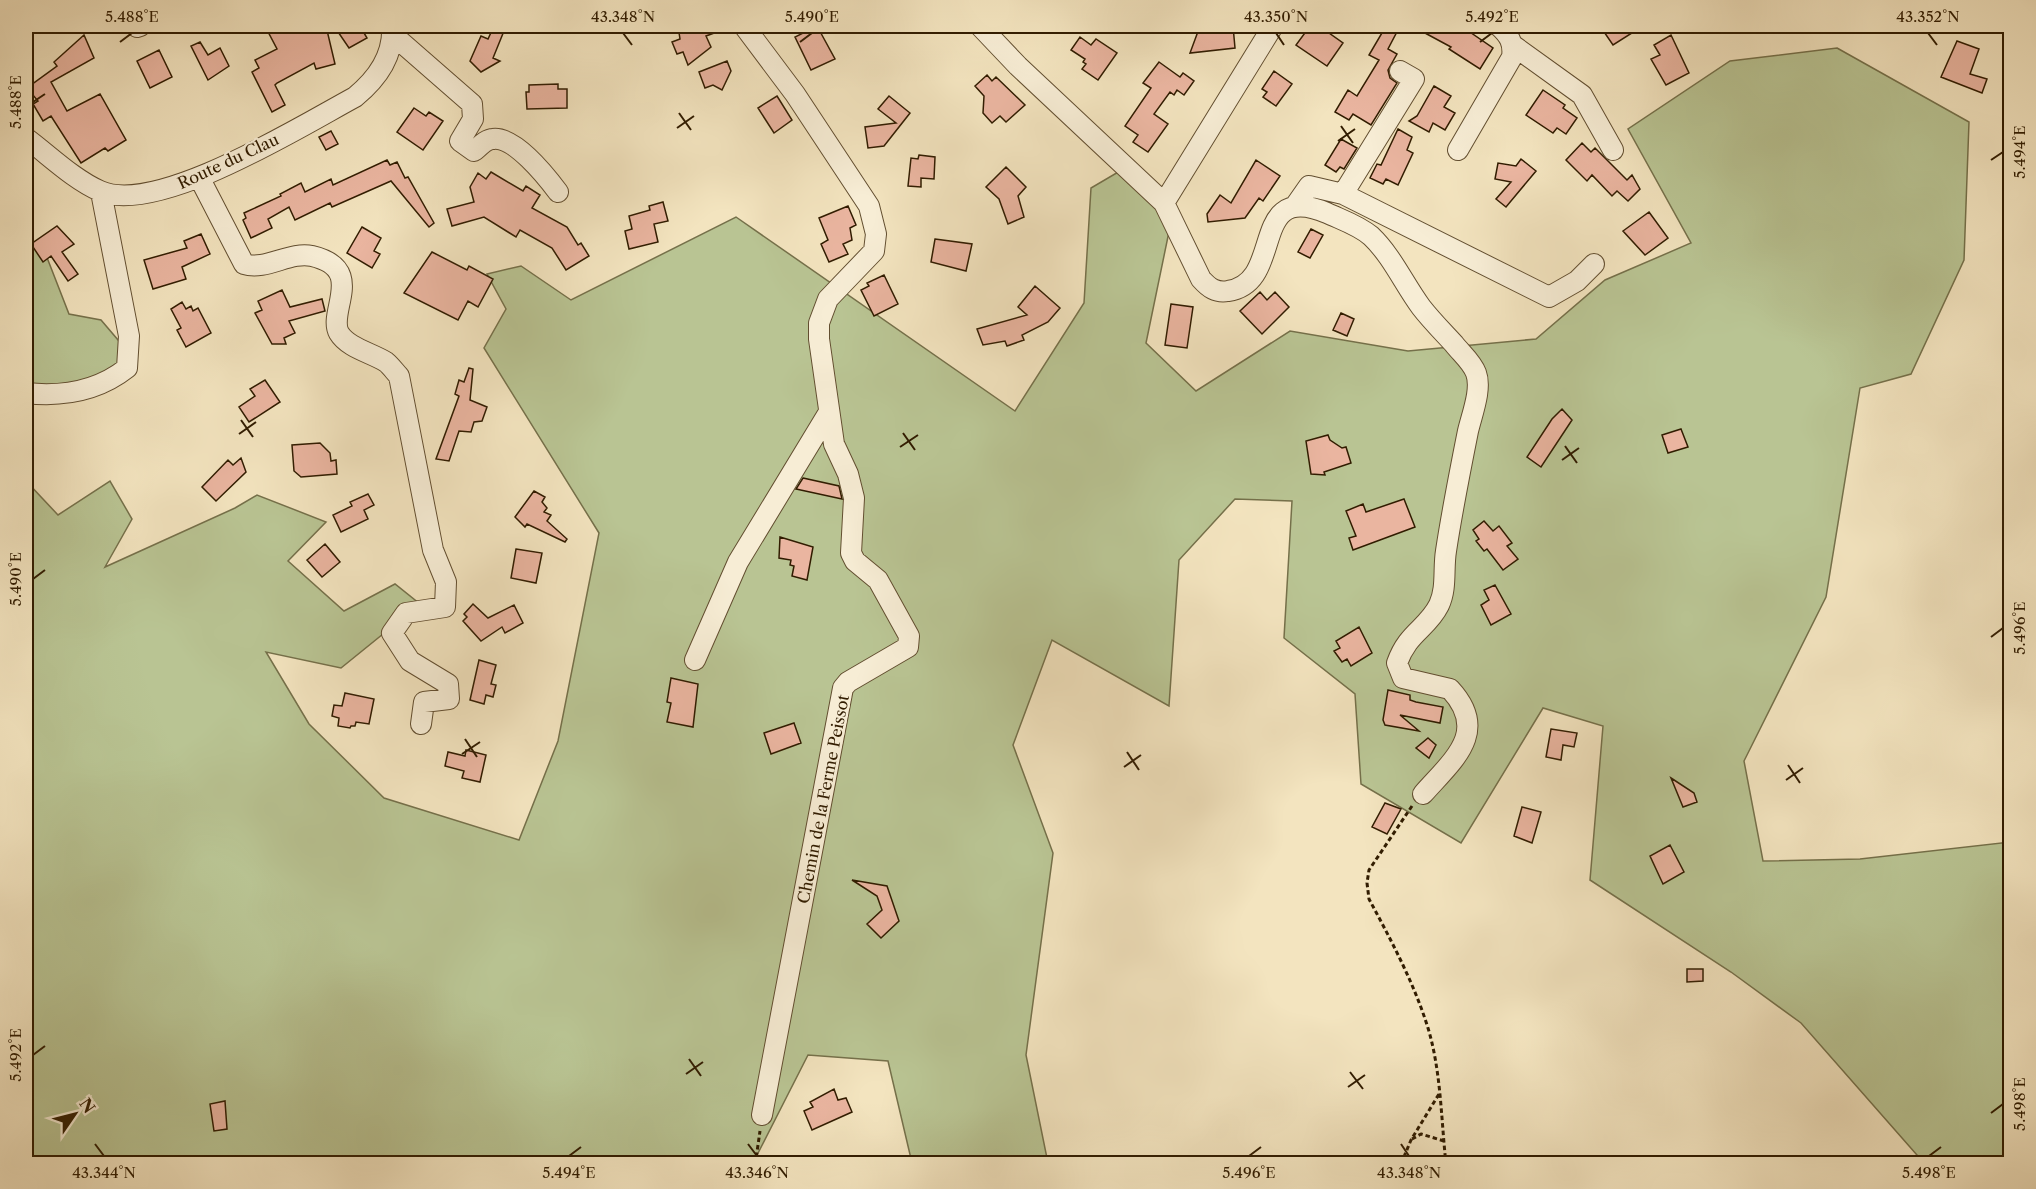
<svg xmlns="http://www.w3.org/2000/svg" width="2036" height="1189" font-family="'Libre Caslon Text',serif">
<rect width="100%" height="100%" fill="#f3e4bf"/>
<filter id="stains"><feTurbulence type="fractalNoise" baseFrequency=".00333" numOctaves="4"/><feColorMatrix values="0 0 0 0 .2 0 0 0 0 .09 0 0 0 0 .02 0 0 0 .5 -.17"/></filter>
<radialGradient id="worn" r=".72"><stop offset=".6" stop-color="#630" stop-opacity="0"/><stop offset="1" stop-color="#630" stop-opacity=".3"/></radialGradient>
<path fill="#b9c493" stroke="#75704a" stroke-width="1.5" d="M1837 48 1969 122 1964 260 1911 374 1860 388 1826 597 1744 761 1763 861 1860 859 2010 842V1163H1924L1801 1023 1731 972 1590 880 1603 726 1543 708 1461 843 1361 784 1355 694 1284 638 1292 501 1235 499 1179 560 1169 706 1052 640 1013 745 1053 853 1026 1055 1048 1163H912L888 1061 808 1055 753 1163H26V481L58 515 110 481 132 519 105 567 235 508 257 495 326 522 288 561 344 611 395 584 420 604 341 668 266 652 309 724 384 798 519 840 558 741 599 533 484 348 506 309 487 274 521 266 571 300 736 217 1015 411 1084 303 1091 188 1125 168 1171 222 1146 343 1196 391 1290 331 1408 351 1536 339 1605 280 1691 243 1628 129 1730 61Z
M26 239 46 255 69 314 101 320 124 347 117 366 78 387 31 385 26 381Z"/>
<path fill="#eab5a0" stroke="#311c00" stroke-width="1.5" d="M265 26H326L335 64 316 69 314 63 277 83 275 85 285 105 272 112 252 72 259 68 255 60 277 49Z
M334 26H360L367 38 349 48Z
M494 26H506L493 58 500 61 481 72 470 61 481 36 488 39Z
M678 26H731V27L706 36 711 47 688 65 683 52 677 54 672 42 680 39Z
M817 26 835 59 811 70 795 37Z
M1200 26H1233L1235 48 1190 53Z
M1310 26H1319L1343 43 1327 66 1296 45Z
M1386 26H1400L1388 49 1397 54 1388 70 1390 78 1397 83 1371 125 1353 114 1349 120 1335 112 1348 90 1357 96 1379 60 1369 55Z
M1412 26H1461L1493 48 1480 69 1449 49 1451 47Z
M1600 26H1643L1613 45Z
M84 35 94 58 51 82 67 111 100 94 126 140 108 151 105 148 81 163 51 116 43 121 33 104 38 101 27 88 57 66 54 62Z
M1671 35 1689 73 1666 85 1651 59 1660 55 1654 45Z
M1080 37 1091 45 1096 39 1117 53 1098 80 1082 69 1086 64 1083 62 1085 59 1071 50Z
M1957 41 1979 49 1970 74 1987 79 1982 93 1941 77Z
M200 42 208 55 220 48 229 66 208 80 191 46Z
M159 50 172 77 150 88 137 61Z
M727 61 731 71 722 90 713 85 705 88 699 72Z
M1159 62 1180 77 1183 73 1194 81 1184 95 1177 90 1174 95 1170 92 1154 114 1168 124 1148 152 1133 142 1138 135 1125 126 1151 88 1143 83Z
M1274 71 1292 84 1276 106 1263 97 1267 92 1262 89Z
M987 75 992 81 996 77 1025 105 1006 122 1000 116 992 123 983 113 984 96 975 86Z
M558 84V89H567V108L527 109 526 92H529V85Z
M1434 86 1451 96 1444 107 1455 113 1445 130 1433 123 1429 132 1409 121 1417 116Z
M1543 90 1565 105 1563 108 1577 118 1566 134 1557 128 1553 133 1526 115Z
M777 96 792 120 774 133 758 108Z
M889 96 910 113 884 146 868 148 865 127 896 123 878 109Z
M414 108 426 116 429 112 443 121 423 150 397 132Z
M1398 129 1412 137 1407 150 1413 153 1398 185 1386 179 1383 184 1370 178 1377 164 1381 165Z
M331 131 338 144 326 150 319 137Z
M1341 139 1357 148 1344 169 1340 167 1336 172 1325 165Z
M1582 143 1591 152 1595 148 1627 180 1632 175 1640 189 1628 201 1617 191 1612 196 1592 175 1587 181 1566 160Z
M919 155 935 157 934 179 921 178V187L908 186 911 158 918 159Z
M1521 159 1536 171 1506 207 1496 199 1511 182 1495 179 1498 163 1516 166Z
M387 160 390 165 397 162 405 178 408 177 434 223 429 227 391 181 332 207 330 203 295 220 289 207 268 219 272 228 251 238 243 220 246 218 244 213 281 196 280 194 301 183 305 192 331 179 333 185Z
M1256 160 1280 176 1263 201 1259 198 1245 218 1208 222 1207 214 1220 195 1231 203Z
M1006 167 1026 187 1018 196 1024 217 1008 224 999 199 986 187Z
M491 172 523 191 526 186 540 195 532 208 567 227 578 245 581 243 589 256 566 270 552 248 520 230 516 237 484 217 452 226 447 209 474 202 470 187 478 173 486 179Z
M663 202 668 221 654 224 658 242 629 249 625 231 632 229 629 216 650 210 649 206Z
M848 206 856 225 850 228 852 240 843 244 848 254 829 262 821 244 828 240 819 218Z
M1649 212 1668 238 1645 255 1623 231Z
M57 226 74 244 62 252 78 274 68 281 51 256 43 262 31 244Z
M362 227 381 238 374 251 380 254 372 268 347 253Z
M1311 229 1323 235 1310 258 1298 252Z
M201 234 210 254 182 267 186 279 153 289 144 260 187 248 184 241Z
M935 239 972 244 966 271 931 262Z
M432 252 467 270 469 266 493 279 478 307 468 301 458 320 404 293Z
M884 275 898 304 874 316 861 290 869 286 867 283Z
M1035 286 1060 308 1048 322 1022 335 1024 340 1007 346 1005 341 983 345 977 329 1027 315 1018 307Z
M282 290 290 307 322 299 325 311 289 321 295 333 284 338 286 344H272L255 313 262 310 258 301Z
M1260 292 1267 300 1275 292 1289 307 1262 334 1240 311Z
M182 302 186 309 191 306 193 311 198 308 211 333 186 347 177 330 181 328 171 309Z
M1171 304 1193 307 1187 348 1165 345Z
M1341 313 1354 319 1347 336 1333 330Z
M469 368 473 369 470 400 487 407 482 421 474 422 471 432 459 431 449 461 436 459 459 396 455 394 459 380 464 382Z
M265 380 280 402 249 422 239 407 255 396 250 389Z
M1562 409 1572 420 1541 467 1527 457 1552 419Z
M1681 429 1688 447 1668 453 1662 435Z
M1328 435 1330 440 1342 448 1346 447 1351 463 1324 472 1325 475 1311 474 1306 441Z
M320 443 330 453 331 461 336 460 337 474 301 477 294 471 292 445Z
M241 458 246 472 216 501 202 487 228 460 233 465Z
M803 478 839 486 842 499 796 489Z
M534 491 545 497 542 502 547 508 544 512 551 515 547 521 567 539 565 542 527 524 525 527 515 517Z
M368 494 374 505 364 510 368 519 341 532 333 515 352 506 350 502Z
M1404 499 1415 527 1353 550 1349 538 1356 536 1346 511 1363 504 1366 512Z
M1484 521 1493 531 1499 526 1512 543 1507 546 1518 559 1503 570 1487 549 1484 551 1476 541 1479 539 1473 530Z
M780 537 813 547 807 580 792 576 794 566 790 565 791 560 779 558Z
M325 544 340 562 322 577 307 560Z
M516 549 542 553 536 583 511 578Z
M1495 585 1511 614 1491 625 1481 605 1489 600 1484 590Z
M473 604 488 618 514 605 523 623 505 633 502 627 481 641 463 621 467 617 464 614Z
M1359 627 1372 653 1351 666 1347 659 1342 662 1334 651 1340 648 1336 641Z
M479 660 496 665 491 684 496 685 493 697 486 695 484 704 470 700Z
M671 678 698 684 693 727 667 722 671 703 667 702Z
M1388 690 1410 695V700L1416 702 1443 707 1440 723 1400 715 1419 731 1385 725 1383 720Z
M345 693 374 699 369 724 356 722 355 726H351L350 728 338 726 339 718 332 716 334 705 342 706Z
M794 723 801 743 771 754 764 733Z
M1551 729 1577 733 1574 747 1563 745 1561 760 1546 757Z
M1428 738 1436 745 1429 758 1416 748Z
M466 750 486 755 480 782 462 778 464 771 445 766 448 752 465 756Z
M1671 778 1694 793 1697 802 1683 807Z
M1385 803 1401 809 1387 834 1372 827Z
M1522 807 1541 812 1532 843 1514 836Z
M1670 845 1684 872 1663 884 1650 856Z
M852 880 887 886 899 921 881 938 867 924 882 910 877 896Z
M1687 969H1703V981L1687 982Z
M834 1089 838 1100 846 1098 852 1112 812 1130 804 1111 813 1107 810 1102Z
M225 1101 227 1129 214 1131 210 1104Z"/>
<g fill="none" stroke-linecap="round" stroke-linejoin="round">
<defs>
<path id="minor" d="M744 26 795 94 869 206 876 234 874 251 828 299 819 323V339L834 444 848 474 854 498 851 553 855 561 878 580 909 636 908 647 848 682 843 688 762 1115
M980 26 1018 66 1164 203 1201 279C1209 288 1216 293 1228 291 1286 283 1247 180 1327 213 1342 220 1358 225 1371 236 1392 256 1404 284 1421 307 1431 320 1443 332 1454 344 1461 353 1472 362 1476 373 1482 389 1472 414 1468 431 1460 471 1452 511 1446 551 1443 569 1447 588 1439 605 1427 629 1408 632 1397 663L1403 678 1450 689C1490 732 1453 760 1423 794
M137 27 140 26
M393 35 472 104 473 119 460 141 474 151C479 147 486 139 493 139 514 136 546 176 558 192
M1514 46 1582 95 1613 150
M26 138C49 155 73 179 100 191 157 216 301 126 355 97 377 79 394 56 392 26
M1458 150 1512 57C1514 43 1509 35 1499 26
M199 177 244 264C266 271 290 251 312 256 367 269 327 312 339 333 348 348 372 353 386 362 391 366 395 372 399 376L433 550 446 582 445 607 406 613 392 633 410 661 448 684 449 699 424 702 421 724
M1343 194 1549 297 1577 281 1594 264
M1164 203 1273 26
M1295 206 1309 186 1343 194 1414 79 1400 71
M26 393C63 397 98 391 127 368L129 336 101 192
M695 660 738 562 829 412"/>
</defs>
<use href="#minor" stroke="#624e30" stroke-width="22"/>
<path stroke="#311c00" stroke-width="3" stroke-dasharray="4.5 3" stroke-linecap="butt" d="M1412 806 1369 870 1367 883 1369 899C1391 940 1414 983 1428 1028 1441 1071 1441 1118 1446 1164
M1412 1139 1421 1134 1444 1141
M758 1164 756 1159 760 1131
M1401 1164 1411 1140 1439 1094"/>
<use href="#minor" stroke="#f7edd5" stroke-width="20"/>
</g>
<path fill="none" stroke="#311c00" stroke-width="2" d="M623 33 632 45M1276 33 1284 45M1928 33 1937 45M120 42 132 33M800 42 812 33M1480 42 1492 33M33 102 45 94M679 113 691 130M1341 126 1353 143M677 128 694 116M1338 141 1355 129M1991 160 2003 152M241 420 253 437M903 433 915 450M239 434 256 422M1565 446 1577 463M900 447 918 435M1562 460 1579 448M33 579 45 570M1991 637 2003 628M465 739 477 757M1127 752 1139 770M462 754 480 742M1788 765 1800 783M1124 767 1141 755M1786 780 1803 768M33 1055 45 1046M689 1059 701 1076M1350 1072 1363 1089M686 1074 703 1062M1348 1087 1365 1075M1991 1113 2003 1104M95 1144 104 1156M748 1144 757 1156M1401 1144 1409 1156M569 1156 581 1147M1249 1156 1261 1147M1929 1156 1941 1147"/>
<g text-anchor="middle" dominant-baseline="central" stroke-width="4.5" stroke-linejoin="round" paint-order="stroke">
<g font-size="16" fill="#311c00" stroke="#f7edd5">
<text transform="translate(228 161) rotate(-25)">Route du Clau</text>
<text transform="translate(823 799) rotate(-79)">Chemin de la Ferme Peissot</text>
</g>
</g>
<rect width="2036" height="1189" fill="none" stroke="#f3e4bf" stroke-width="66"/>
<g transform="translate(75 1114) rotate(55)" stroke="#f7edd5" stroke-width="4.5" paint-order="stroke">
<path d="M0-4.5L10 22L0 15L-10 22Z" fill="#311c00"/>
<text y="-9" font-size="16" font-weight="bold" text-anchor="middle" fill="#311c00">N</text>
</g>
<rect x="33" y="33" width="1970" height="1123" fill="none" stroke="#311c00" stroke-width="2"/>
<g font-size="15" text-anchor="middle" fill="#311c00">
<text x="132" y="22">5.488°E</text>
<text x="623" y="22">43.348°N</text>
<text x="812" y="22">5.490°E</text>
<text x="1276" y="22">43.350°N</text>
<text x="1492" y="22">5.492°E</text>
<text x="1928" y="22">43.352°N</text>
<text transform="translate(16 102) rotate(-90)" y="5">5.488°E</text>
<text transform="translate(2020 152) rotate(-90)" y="5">5.494°E</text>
<text transform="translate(16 579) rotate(-90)" y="5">5.490°E</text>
<text transform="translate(2020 628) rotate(-90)" y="5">5.496°E</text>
<text transform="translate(16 1055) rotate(-90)" y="5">5.492°E</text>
<text transform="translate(2020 1104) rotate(-90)" y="5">5.498°E</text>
<text x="104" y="1178">43.344°N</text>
<text x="569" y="1178">5.494°E</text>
<text x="757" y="1178">43.346°N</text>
<text x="1249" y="1178">5.496°E</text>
<text x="1409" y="1178">43.348°N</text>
<text x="1929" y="1178">5.498°E</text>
</g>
<rect width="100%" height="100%" filter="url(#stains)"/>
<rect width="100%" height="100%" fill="url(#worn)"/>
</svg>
